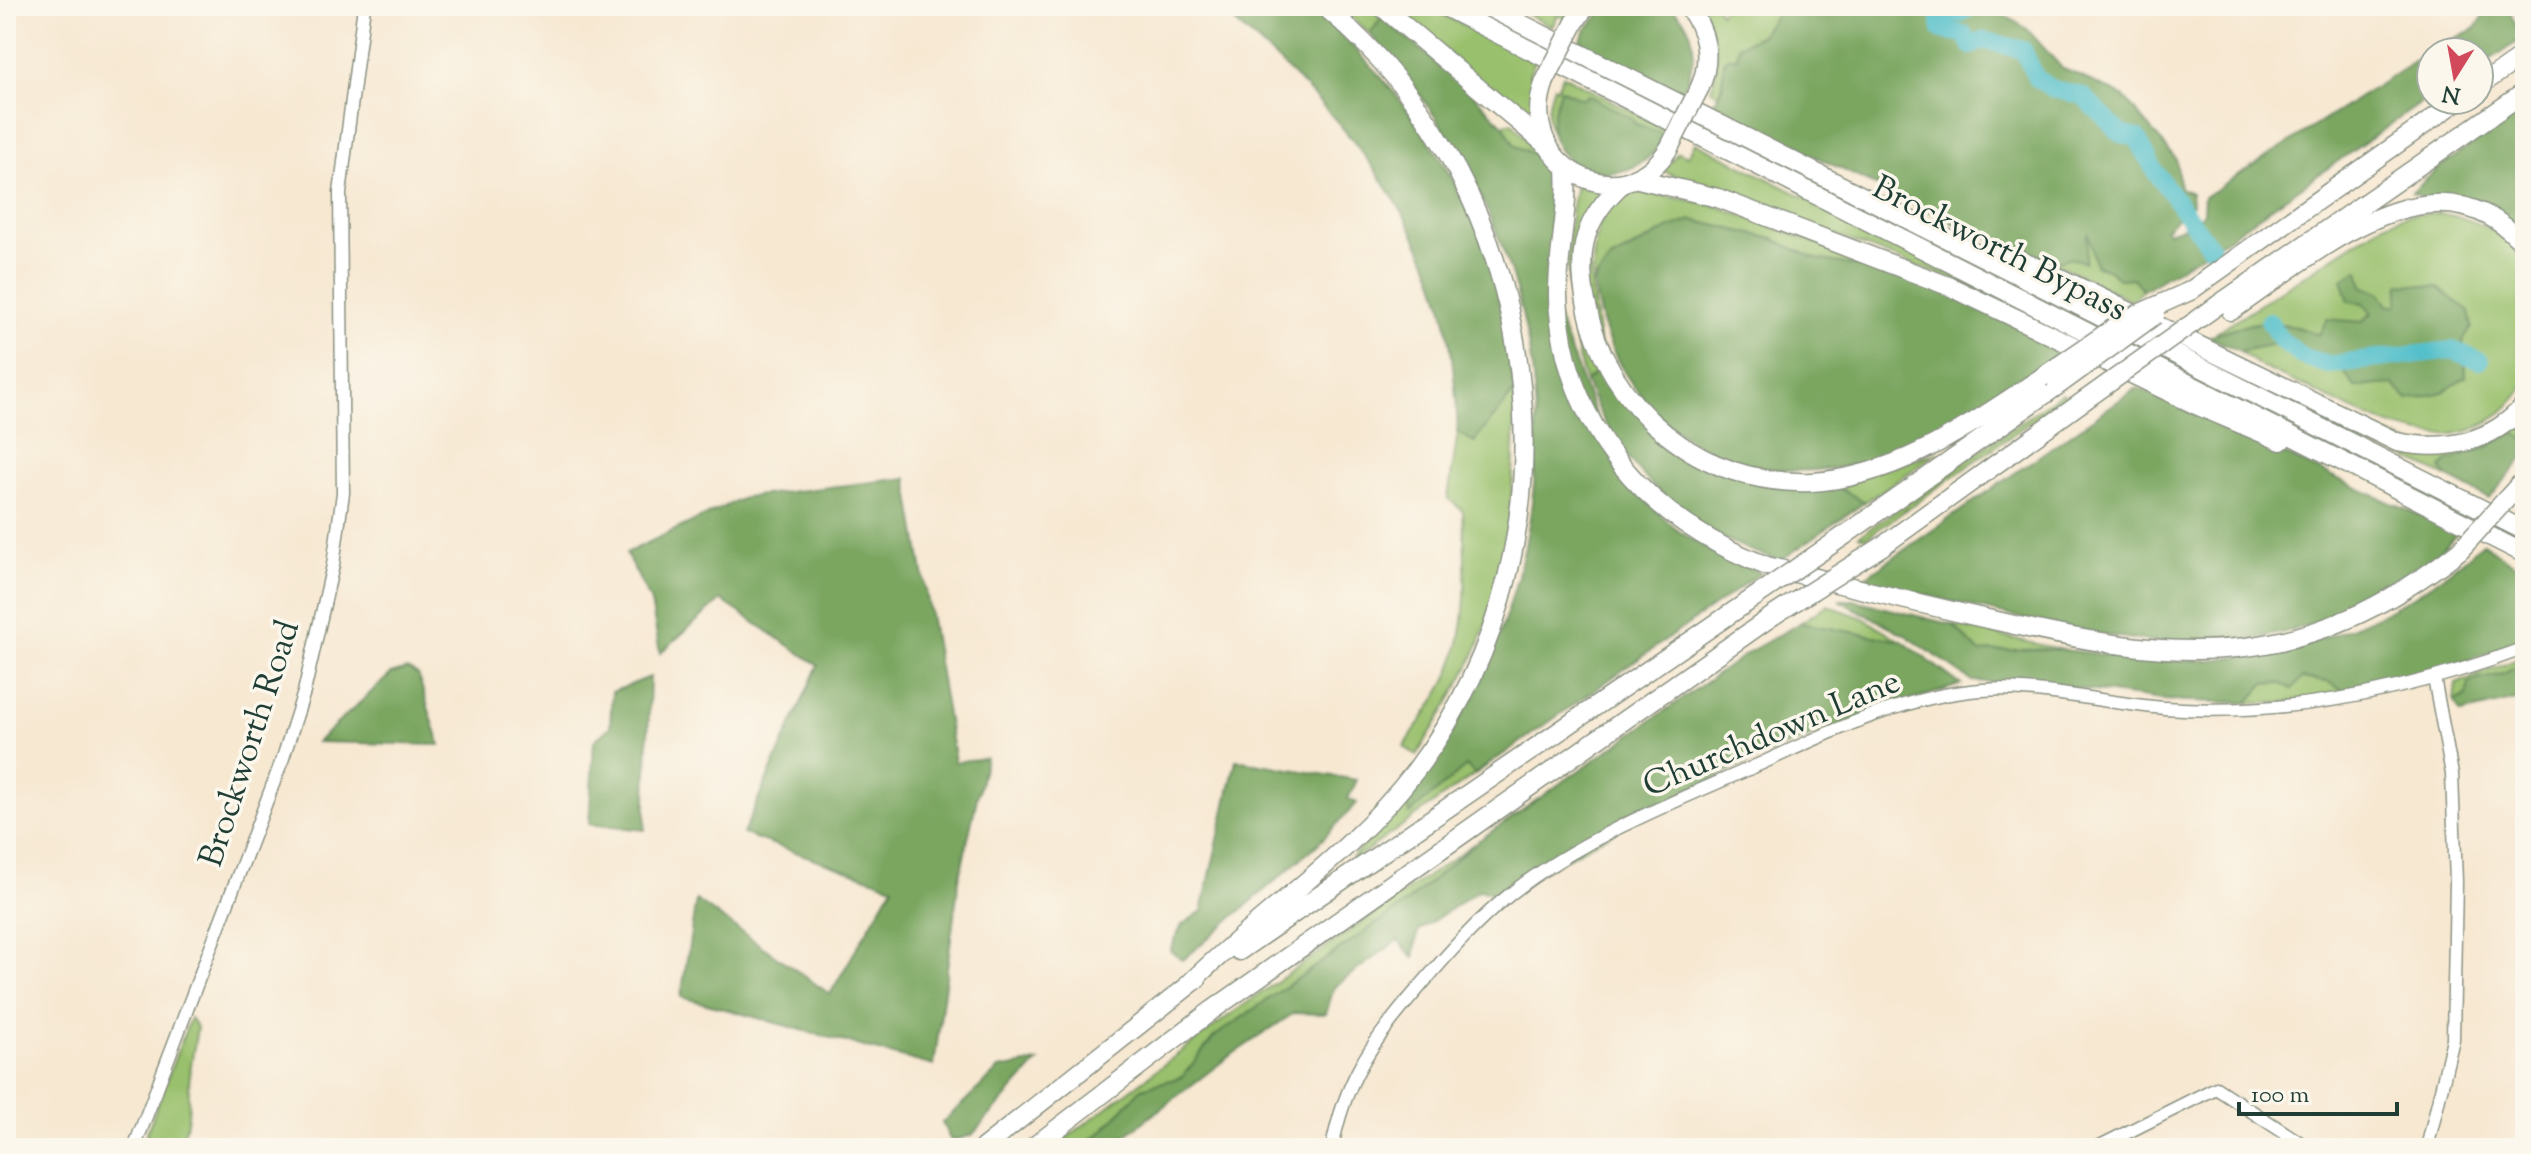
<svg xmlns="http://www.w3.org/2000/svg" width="2531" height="1154" font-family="'Sorts Mill Goudy',serif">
<rect width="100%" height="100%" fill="#fbf7ec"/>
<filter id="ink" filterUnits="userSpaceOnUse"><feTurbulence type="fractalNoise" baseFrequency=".0125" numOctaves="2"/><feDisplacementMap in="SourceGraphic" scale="16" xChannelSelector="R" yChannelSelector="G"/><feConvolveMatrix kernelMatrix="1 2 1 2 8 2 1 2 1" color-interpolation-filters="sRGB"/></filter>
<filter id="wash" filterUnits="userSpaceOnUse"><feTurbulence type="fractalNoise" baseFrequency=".006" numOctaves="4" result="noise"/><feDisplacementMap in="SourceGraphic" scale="32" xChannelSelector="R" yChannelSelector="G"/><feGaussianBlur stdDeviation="1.8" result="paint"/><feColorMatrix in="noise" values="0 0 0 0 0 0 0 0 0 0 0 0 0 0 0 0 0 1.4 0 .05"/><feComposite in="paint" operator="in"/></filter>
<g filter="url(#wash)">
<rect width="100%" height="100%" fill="#f7e8d2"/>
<path fill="#99c06c" stroke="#5c7e50" stroke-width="2" d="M1339 6H1368L1382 17 1370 34Z
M1391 6H1426L1535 61 1529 74 1536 78 1529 122Z
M1511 6H1539L1555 13 1557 6H1575L1567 19 1558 15 1552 27Z
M1701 6H1715L1720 13 1724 6H1783L1760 36 1739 45 1737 57 1724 59 1725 74 1718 95 1711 89C1723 58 1714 34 1701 6Z
M1563 75 1665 129 1663 134 1633 123 1553 137C1545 119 1547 105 1554 86L1557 88Z
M1512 122 1557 179 1559 207 1548 189 1544 168 1535 155 1515 146 1503 125Z
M1704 122 2102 325 2099 327 1702 127Z
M1695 142 2081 337 2079 339 1955 280 1663 171 1678 152 1688 156Z
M1576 185 1601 193 1584 225 1602 366 1586 382C1565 325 1563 243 1576 185Z
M1634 191 1711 204 1944 291 1869 268 1816 259 1773 239 1692 220 1668 229 1609 261 1594 282C1591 250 1596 201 1634 191Z
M2438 213C2469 218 2506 229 2523 260 2530 273 2525 364 2525 385 2470 473 2380 424 2310 389 2288 378 2258 369 2240 351L2274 344C2296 363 2313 369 2342 369L2355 387 2466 377 2463 341 2398 305 2388 306 2363 288 2358 271 2363 303 2372 314 2362 322 2327 320 2319 335C2276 317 2252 319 2209 337L2384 224 2408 215Z
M2087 229 2110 270 2119 279 2133 278 2143 290 2131 300 2053 262 2069 258Z
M2193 351 2430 452 2525 412V441L2508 434C2492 444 2449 459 2441 469L2448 478Z
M1515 391C1515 477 1511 575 1474 655 1459 689 1436 722 1417 755L1404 747C1419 723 1439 698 1450 672 1471 621 1465 565 1463 511L1448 498 1458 432 1474 442Z
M2062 393 2067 396 1866 538 1859 536Z
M1939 452 1865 502 1831 484Z
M1827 605 1863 618 1902 641 1800 623Z
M1953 625 2063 650 1979 652Z
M2525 656V664L2503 674 2470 682 2466 697 2454 702 2456 684Z
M2302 678 2328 682 2346 692 2282 703H2247L2264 684Z
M1467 765 1475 774 1341 869 1407 800 1411 813Z
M1475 843 1406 903 1214 1037 1182 1077 1142 1088 1104 1130 1080 1148H1053L1231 1014Z
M190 1018 197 1027C195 1042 192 1057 190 1072 187 1101 193 1122 177 1148H141Z"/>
<path fill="#7aa660" stroke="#4c724a" stroke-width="2" d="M1215 6H1310C1388 74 1450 155 1486 253 1502 295 1506 346 1515 391L1474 442 1458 432C1455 376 1451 318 1429 266 1385 161 1302 76 1215 6Z
M1608 6H1669C1701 29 1697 60 1682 93L1580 41 1586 29Z
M1783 6H1997L1998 11 2026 28 2062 68 2123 96 2176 159 2180 188 2191 193 2192 204 2166 228 2167 232 2187 226 2195 232 2200 229 2197 222 2203 212 2204 197 2439 46 2476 28 2486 12 2482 6 2508 8 2522 39 2479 66V52H2431V96L2225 240 2143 290 2133 278 2119 279 2110 270 2096 266 2088 233 2085 262 2069 258 2053 262 1958 225 1712 107 1722 87 1724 59 1737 57 1739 45 1760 36Z
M1382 17 1475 96 1503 125 1515 146 1535 155 1544 168 1548 189 1559 207 1552 304 1619 476 1677 530 1709 550 1761 573 1475 774 1466 766 1410 814 1407 800C1592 555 1577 260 1370 34Z
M1560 89 1583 99 1588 95 1633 119 1634 123 1663 134C1661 138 1662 142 1661 145 1659 149 1655 151 1652 154 1625 182 1569 180 1553 138 1548 124 1557 103 1560 89Z
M2525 107V236L2412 193 2437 169Z
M1692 220 1773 239 1816 259 1869 268 1944 291 2064 348C1970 416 1866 496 1744 463 1715 455 1686 440 1664 420 1624 383 1600 337 1594 282L1609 261 1668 229Z
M2359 270 2363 287 2380 292 2388 306 2398 305 2400 284 2438 287 2469 312 2472 327 2463 341 2466 377 2443 392 2408 400 2393 384 2355 387 2342 369C2313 369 2296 363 2274 344L2240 351 2209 337C2250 320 2278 318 2319 335L2327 319 2362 322 2372 313 2363 303 2349 301 2342 279Z
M1602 366 1695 459 1831 484 1865 502 1781 560C1692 538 1618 467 1586 382Z
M2137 388 2458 533C2441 548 2437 558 2418 571 2351 619 2254 650 2171 643 2066 635 1964 602 1861 580Z
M2515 432 2525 441V456L2489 499 2448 478 2441 469 2448 461 2483 449Z
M907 478 955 762 986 758 959 879 934 1066 681 997 696 900 830 994 893 886 743 834 818 665 721 600 660 653 651 602 626 553 745 497Z
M2483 543 2525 571V641L2425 674 2346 692 2328 682 2302 678 2292 689 2279 683 2264 684 2247 703 2162 700 2067 687 1972 681 1904 634 1839 600H1854L1953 625 1979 652C2007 650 2035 648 2064 650 2106 654 2149 662 2191 661 2303 657 2401 619 2483 543Z
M1800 623 1902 641 1961 685 1868 714 1764 755 1688 791 1500 895 1479 890 1418 931 1414 958 1398 940 1334 987 1326 1014 1294 1013 1227 1058 1109 1148H1080L1104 1130 1142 1088 1182 1077 1214 1037 1406 903 1475 843 1749 652Z
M2521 664H2525V698L2461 713 2454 702 2466 697 2469 682 2503 674Z
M407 669 418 675 440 745 317 742 391 674Z
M650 677 645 830 589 824 594 741 610 727 612 692Z
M1236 760 1357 780 1348 799 1357 803 1318 844 1183 960 1170 951 1182 925 1202 911Z
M1038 1062 972 1135 951 1141 942 1123 999 1069Z"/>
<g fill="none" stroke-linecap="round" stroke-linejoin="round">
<path stroke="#52bfca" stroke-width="18" d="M1973 6 1958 14 1945 15 1940 21 1941 30 1964 34 1971 46 1983 40 2023 50 2036 78 2053 89 2083 96 2121 134 2137 138 2156 173 2211 248
M2269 321 2279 338 2301 356 2328 365 2452 350 2480 361"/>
</g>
</g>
<g filter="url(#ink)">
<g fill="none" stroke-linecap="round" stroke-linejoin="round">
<defs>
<path id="minor" d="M2516 6 2525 22
M134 1148 283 758 304 692 333 565 343 493 340 193 364 6
M1332 1148C1345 1080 1371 1043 1416 991 1446 956 1477 920 1513 892 1583 837 1679 800 1760 764 1824 735 1893 701 1963 692 2031 682 2097 703 2164 708 2288 717 2409 691 2525 648
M2096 1148 2216 1088 2308 1148
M2427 1148 2453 1039 2456 882 2452 774 2434 678"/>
<path id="highway" d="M1381 6 1545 144
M1443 6 2525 554
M1486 6 2525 531
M1687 6C1707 29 1712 59 1700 87
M1575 22 1586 6
M1545 81C1513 165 1622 224 1669 148
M2479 86 2525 54
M1566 169C1569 212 1557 254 1558 298 1564 429 1649 521 1767 566 1844 585 1920 604 1997 621 2181 664 2304 673 2460 550
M1638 179 1718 198 1951 287 2196 405 2281 441
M1623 183C1584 218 1576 250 1586 302 1606 409 1703 487 1812 482 1899 477 1971 424 2041 378
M1999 252 2050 273 2397 442C2445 452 2493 443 2525 404
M2190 291 2459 100
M2218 305 2525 92
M2231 311C2313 256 2435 142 2525 246
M1845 535 2057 386
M1881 547 2085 400
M1239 951 1746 603
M1188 985C1263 911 1352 855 1416 770 1591 537 1547 191 1324 6
M983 1148 1197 979
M1032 1148 1211 1011 1771 617"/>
</defs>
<use href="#minor" stroke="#8b9283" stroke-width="15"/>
<use href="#highway" stroke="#8b9283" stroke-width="21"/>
<use href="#minor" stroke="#fff" stroke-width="12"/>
<use href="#highway" stroke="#fff" stroke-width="18"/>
<defs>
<path id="highway-bridge" d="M1545 81 1575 22
M1669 148 1700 87
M2041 378 2127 319 2190 291
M2057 386 2155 315
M2085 400 2218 305
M2460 550 2521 483
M1746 603 1845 535
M1771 617 1881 547"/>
</defs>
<use href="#highway-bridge" stroke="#8b9283" stroke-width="21" stroke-linecap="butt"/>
<use href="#highway-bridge" stroke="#fff" stroke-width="18"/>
</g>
</g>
<g text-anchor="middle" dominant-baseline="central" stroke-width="7" stroke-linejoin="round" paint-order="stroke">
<g font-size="34" fill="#1f3d34" stroke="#fbf7ec">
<text transform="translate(1999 250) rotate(27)">Brockworth Bypass</text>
<text transform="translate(1772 735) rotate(-23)">Churchdown Lane</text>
<text transform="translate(251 744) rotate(-72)">Brockworth Road</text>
</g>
</g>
<rect width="2531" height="1154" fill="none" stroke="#fbf7ec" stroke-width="32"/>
<g transform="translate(2455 76) rotate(191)"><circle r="38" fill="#fbf7ec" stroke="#a3ada2" stroke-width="2"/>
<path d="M0-6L14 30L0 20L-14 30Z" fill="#d1495b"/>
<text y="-12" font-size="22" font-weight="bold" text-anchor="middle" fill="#1f3d34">N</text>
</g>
<path d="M2239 1102v12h158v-12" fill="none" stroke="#1f3d34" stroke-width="4"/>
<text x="2251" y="1102" font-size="24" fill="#1f3d34" stroke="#fbf7ec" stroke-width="6" paint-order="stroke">100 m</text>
</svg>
